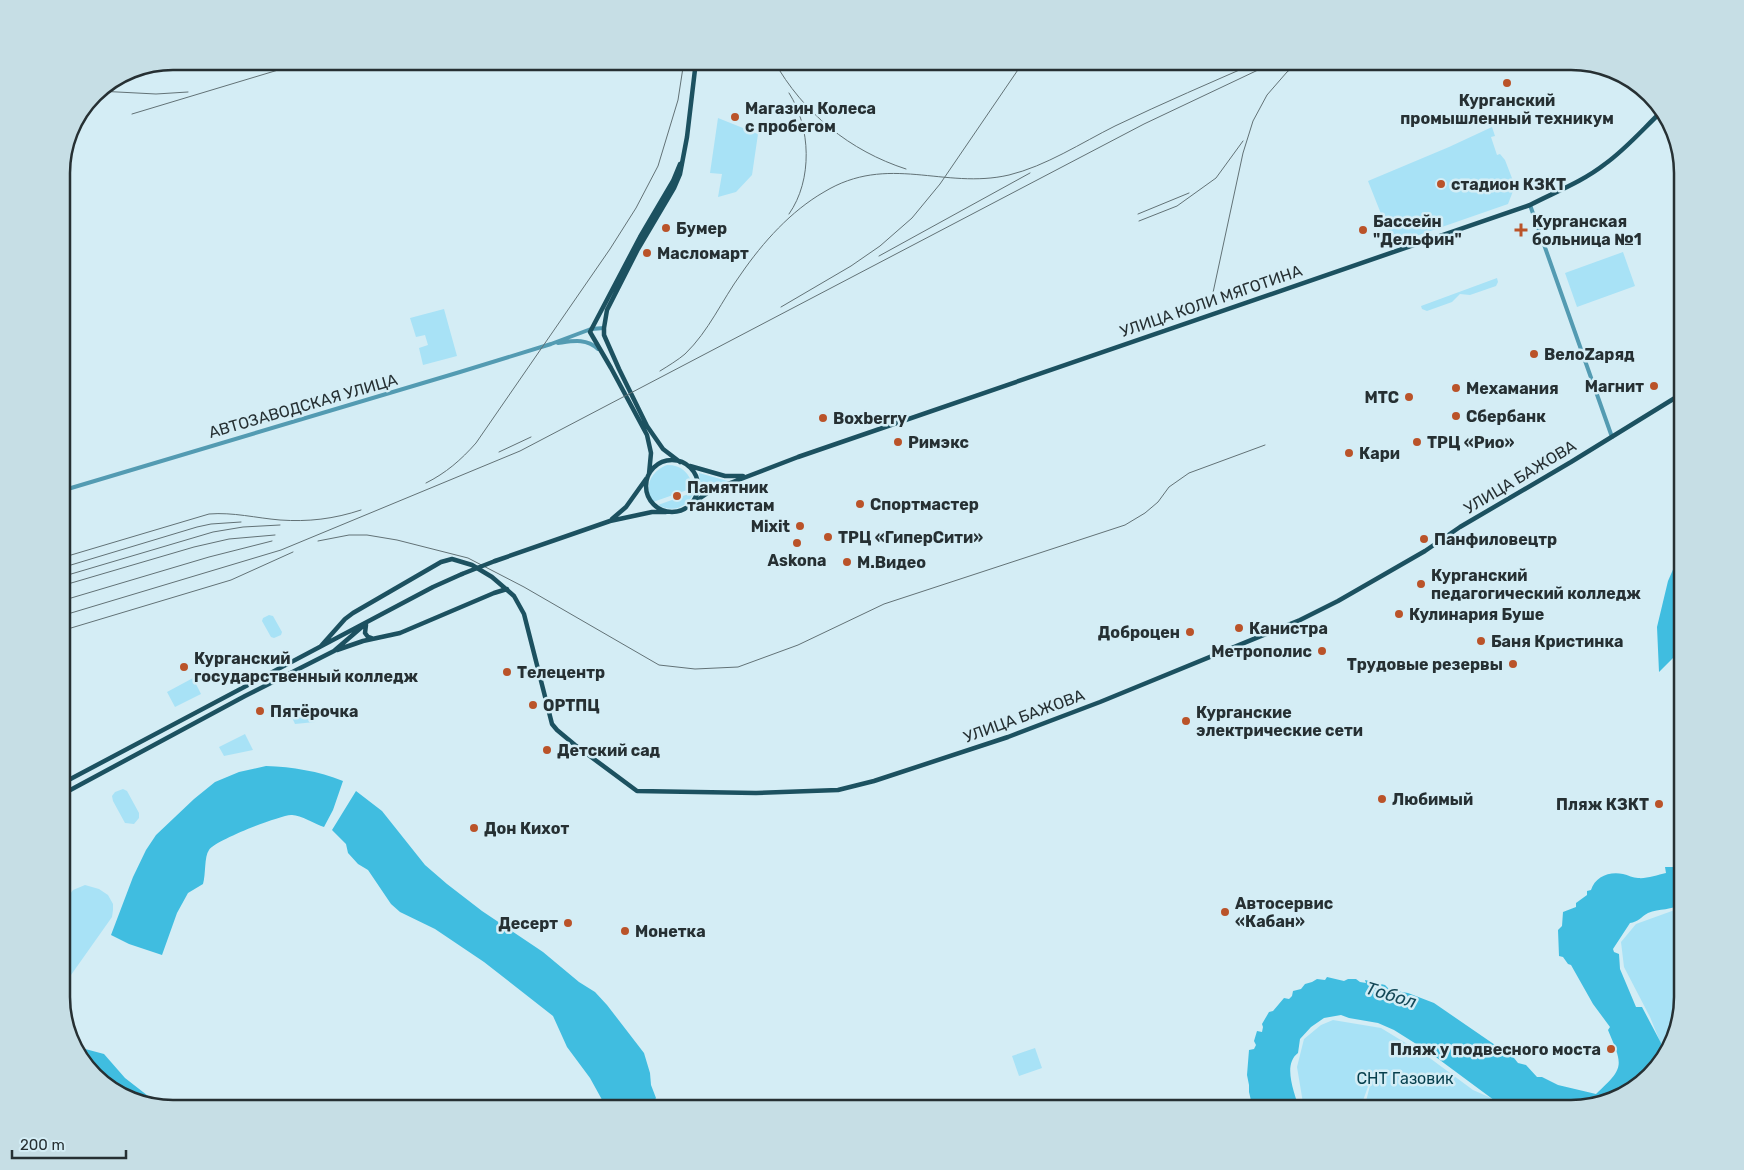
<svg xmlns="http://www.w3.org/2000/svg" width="1744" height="1170" font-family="Rubik,sans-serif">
<rect width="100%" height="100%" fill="#d4edf5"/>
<path fill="#a8e2f6" d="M718 118 758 134 752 175 736 192 718 197 722 174 710 173Z
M1492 127 1495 136 1491 137 1497 155 1500 154 1505 160 1515 186 1508 204 1393 244 1368 181 1449 147Z
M1623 252 1635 286 1577 307 1565 273Z
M1497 278 1498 282 1496 286 1470 295 1460 294 1452 302 1427 311 1422 309 1421 306Z
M444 309 457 356 423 365 419 348 428 345 425 335 416 337 410 318Z
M667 465C682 465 690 473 693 488L653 502C643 487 651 471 667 465Z
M699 473 728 481V482L702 490H701Z
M694 492C688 508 672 513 658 505Z
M269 615 273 616 282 632 281 635 274 638 271 637 262 621 263 618Z
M193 678 201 694 175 707 167 692Z
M305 703 315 722 295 724 289 711Z
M245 734 253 750 224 756 219 747Z
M123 789 127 791 139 813V818L134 824 125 823 113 801 112 796 115 792Z
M85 885 99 889 108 895 113 904V910L112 917 71 975 62 978 61 907 73 890Z
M1683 907V997L1662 1061 1663 1049 1650 1017 1624 967 1621 942 1636 924Z
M1333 1020 1381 1028 1427 1056 1473 1090 1516 1109H1364L1374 1070 1361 1106 1362 1109H1304L1297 1067 1304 1039 1321 1025Z
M1035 1048 1042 1068 1019 1076 1012 1056Z"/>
<path fill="#40bde0" d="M1683 554V672L1679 663 1673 658 1659 672 1657 627 1668 581 1675 565 1679 564 1677 561Z
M266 766C293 767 318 771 343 781L333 810 324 827C315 824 299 814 291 815 278 816 216 840 209 850 204 857 206 874 203 884L188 893 177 913 162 955 129 944 111 935 133 877 146 850 156 835 194 799 215 782 239 772Z
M356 791 382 811 425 865 447 884 482 911 543 952 579 982 595 992 607 1005 644 1053 650 1073 651 1085 656 1098 649 1109H608L606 1107 590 1078 567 1047 553 1016 484 962 435 929 400 912 391 904 368 870 358 864 348 853 346 844 332 830Z
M1683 858V903C1672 911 1659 908 1648 913 1641 917 1638 922 1630 923L1613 949 1614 952 1619 954 1620 969 1636 1007H1642L1661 1043 1662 1061 1627 1094 1571 1109H1506L1429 1052 1394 1030 1378 1023 1349 1018 1341 1015 1324 1018 1311 1027 1300 1039 1298 1053C1282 1065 1295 1093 1299 1109H1253L1249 1092V1085L1247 1075 1249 1050 1254 1049 1256 1045 1254 1041 1257 1031 1262 1032 1263 1027 1262 1024 1269 1012 1273 1011 1284 998 1289 999 1292 996 1293 991 1301 989 1305 984 1312 982 1317 979 1325 980 1327 977 1344 981 1348 979H1356L1360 982 1366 983 1365 980 1385 985 1390 990 1408 993 1434 1003 1514 1058 1518 1063 1526 1065 1537 1077H1542L1558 1085 1596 1094C1625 1067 1623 1066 1608 1030L1610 1027 1593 1004 1571 965 1568 964 1563 957 1559 956 1558 930 1562 926 1563 912 1576 907V903L1587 895V891L1591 890C1595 877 1609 871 1623 874 1628 875 1633 878 1638 878 1646 879 1657 875 1666 873L1665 867H1674Z
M74 1046 104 1054 125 1078 152 1099 181 1109H173L111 1090 76 1053Z"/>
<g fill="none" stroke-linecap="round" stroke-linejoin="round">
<path stroke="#154958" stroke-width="1" stroke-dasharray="6 5" stroke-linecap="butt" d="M175 1109 178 1100"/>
<path stroke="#539bb2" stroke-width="4" d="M1530 205 1612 437
M558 343C573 341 586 338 598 349
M61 491 460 372 551 344 591 329 604 328"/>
<path stroke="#1c5160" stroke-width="4.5" d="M646 486a26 26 0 1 1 52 0a26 26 0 1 1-52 0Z
M680 462 663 449 647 426 619 369 604 335V328L607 310 638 249 674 188 680 174 687 137 696 61
M690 466 725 476H743
M649 474 651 453 647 435 611 368 590 332 640 237 673 181 680 164
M690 505 712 490 798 457 1530 205C1555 192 1582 182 1605 164 1626 149 1643 129 1662 111
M612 519 626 507 646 479
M495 561 610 521 652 512H666
M366 625 365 633 368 637 371 638
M321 646 345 619 353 613 441 562 452 559 472 565 492 577 514 596 524 614 552 724 557 730 575 745 637 791 756 793 838 790 874 781 1008 737 1100 702 1300 620 1338 601 1425 551 1460 527 1571 462 1683 393
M337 650 363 641 400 633 494 593 507 589
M61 784 433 587 462 574
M61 795 245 696 334 651 363 626"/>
<path stroke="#627276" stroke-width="1" d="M774 61C803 113 850 151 906 169
M98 91 156 94 188 92
M132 114 308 61
M789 214C813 180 811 127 789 93
M1138 214 1189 193
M1139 221 1177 206 1216 178 1243 141
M879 256 1030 173
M1211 302 1243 153 1253 121 1267 95 1287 72 1301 61
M781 307 851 266 880 246 912 218 940 184 1024 61
M660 371C668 366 678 360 685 354 709 331 722 300 741 274 763 242 791 211 824 192 888 153 944 190 1009 175 1046 166 1081 143 1115 126 1163 103 1212 82 1260 61
M499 452 531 437
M426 483C446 473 461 460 476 443L610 249 636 208 658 166 678 100 684 61
M318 541 349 535H367L397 540 468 558 524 587 659 665 695 669 738 667 798 645 884 604 1125 525 1145 513 1158 502 1169 487 1189 473 1265 445
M61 558 209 514C233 512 256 518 280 520 308 522 334 519 361 510
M61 568 197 527 211 524 241 522
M61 577 213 532 243 527 280 525
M61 586 194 547 229 539 275 535
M61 601 209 557 272 541
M61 616 281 550 520 451 1144 124 1277 61
M61 631 231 580 293 552"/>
<path stroke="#1c5160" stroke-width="4.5" d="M462 574 495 561"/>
</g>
<g fill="#ba5329" stroke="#d4edf5" stroke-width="2">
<circle cx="1507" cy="83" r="5"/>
<circle cx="735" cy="117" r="5"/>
<circle cx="1441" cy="184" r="5"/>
<circle cx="666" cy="228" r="5"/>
<circle cx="1363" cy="230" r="5"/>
<path d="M1518.5 222.5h5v5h5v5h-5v5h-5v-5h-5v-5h5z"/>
<circle cx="647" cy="253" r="5"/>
<circle cx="1534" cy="354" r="5"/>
<circle cx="1654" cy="386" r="5"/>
<circle cx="1456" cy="388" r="5"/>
<circle cx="1409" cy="397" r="5"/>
<circle cx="1456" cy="416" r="5"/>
<circle cx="823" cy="418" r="5"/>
<circle cx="898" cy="442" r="5"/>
<circle cx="1417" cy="442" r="5"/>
<circle cx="1349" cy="453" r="5"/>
<circle cx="677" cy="496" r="5"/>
<circle cx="860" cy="504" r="5"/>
<circle cx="800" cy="526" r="5"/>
<circle cx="828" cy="537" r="5"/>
<circle cx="1424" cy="539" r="5"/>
<circle cx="797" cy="543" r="5"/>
<circle cx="847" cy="562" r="5"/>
<circle cx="1421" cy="584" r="5"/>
<circle cx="1399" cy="614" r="5"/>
<circle cx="1239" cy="628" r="5"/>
<circle cx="1190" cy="632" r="5"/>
<circle cx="1481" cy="641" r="5"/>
<circle cx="1322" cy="651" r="5"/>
<circle cx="1513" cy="664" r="5"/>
<circle cx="184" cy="667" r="5"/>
<circle cx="507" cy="672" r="5"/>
<circle cx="533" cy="705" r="5"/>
<circle cx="260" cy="711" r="5"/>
<circle cx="1186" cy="721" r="5"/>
<circle cx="547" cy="750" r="5"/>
<circle cx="1382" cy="799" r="5"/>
<circle cx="1659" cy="804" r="5"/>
<circle cx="474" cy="828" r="5"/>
<circle cx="1225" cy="912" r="5"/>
<circle cx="568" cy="923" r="5"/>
<circle cx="625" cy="931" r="5"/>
<circle cx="1611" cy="1049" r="5"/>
</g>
<g text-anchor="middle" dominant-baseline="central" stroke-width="5" stroke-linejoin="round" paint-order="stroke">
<g font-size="16" font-weight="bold" fill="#263033" stroke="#d4edf5" text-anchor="start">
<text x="1507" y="100" text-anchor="middle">Курганский<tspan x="1507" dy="18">промышленный техникум</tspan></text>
<text x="745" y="108">Магазин Колеса<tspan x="745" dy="18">с пробегом</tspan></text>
<text x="1451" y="184">стадион КЗКТ</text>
<text x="1373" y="221">Бассейн<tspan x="1373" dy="18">"Дельфин"</tspan></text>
<text x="1532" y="221">Курганская<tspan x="1532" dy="18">больница №1</tspan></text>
<text x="676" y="228">Бумер</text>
<text x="657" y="253">Масломарт</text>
<text x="1544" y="354">ВелоZаряд</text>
<text x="1644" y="386" text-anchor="end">Магнит</text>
<text x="1466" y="388">Мехамания</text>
<text x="1399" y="397" text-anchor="end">МТС</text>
<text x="1466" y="416">Сбербанк</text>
<text x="833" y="418">Boxberry</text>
<text x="908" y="442">Римэкс</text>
<text x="1427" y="442">ТРЦ «Рио»</text>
<text x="1359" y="453">Кари</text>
<text x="687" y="487">Памятник<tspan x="687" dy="18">танкистам</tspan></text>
<text x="870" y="504">Спортмастер</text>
<text x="790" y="526" text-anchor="end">Mixit</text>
<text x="838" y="537">ТРЦ «ГиперСити»</text>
<text x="1434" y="539">Панфиловецтр</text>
<text x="797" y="560" text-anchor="middle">Askona</text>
<text x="857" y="562">М.Видео</text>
<text x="1431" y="575">Курганский<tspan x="1431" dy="18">педагогический колледж</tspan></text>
<text x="1409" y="614">Кулинария Буше</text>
<text x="1249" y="628">Канистра</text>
<text x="1180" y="632" text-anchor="end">Доброцен</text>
<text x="1491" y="641">Баня Кристинка</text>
<text x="1312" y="651" text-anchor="end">Метрополис</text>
<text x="194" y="658">Курганский<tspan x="194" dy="18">государственный колледж</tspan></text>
<text x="1503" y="664" text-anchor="end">Трудовые резервы</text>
<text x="517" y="672">Телецентр</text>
<text x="543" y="705">ОРТПЦ</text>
<text x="270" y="711">Пятёрочка</text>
<text x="1196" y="712">Курганские<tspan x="1196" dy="18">электрические сети</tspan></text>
<text x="557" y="750">Детский сад</text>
<text x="1392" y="799">Любимый</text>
<text x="1649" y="804" text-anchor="end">Пляж КЗКТ</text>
<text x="484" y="828">Дон Кихот</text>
<text x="1235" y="903">Автосервис<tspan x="1235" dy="18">«Кабан»</tspan></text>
<text x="558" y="923" text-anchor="end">Десерт</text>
<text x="635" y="931">Монетка</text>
<text x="1601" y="1049" text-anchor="end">Пляж у подвесного моста</text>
</g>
<g font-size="16" fill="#263033" stroke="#d4edf5">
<text transform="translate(1211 301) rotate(-19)">УЛИЦА КОЛИ МЯГОТИНА</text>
<text transform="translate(303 406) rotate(-16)">АВТОЗАВОДСКАЯ УЛИЦА</text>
<text transform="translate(1520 477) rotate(-31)">УЛИЦА БАЖОВА</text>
<text transform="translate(1024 716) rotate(-20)">УЛИЦА БАЖОВА</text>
</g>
<g font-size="16" fill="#063f4d" stroke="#d4edf5">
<text x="1405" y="1078">СНТ Газовик</text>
</g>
<g font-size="18" font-style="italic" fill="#154958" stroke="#d4edf5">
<text transform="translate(1391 995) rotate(17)">Тобол</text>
</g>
</g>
<path d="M0 0H1744V1170H0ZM173 70H1571A103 103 0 0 1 1674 173V997A103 103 0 0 1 1571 1100H173A103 103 0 0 1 70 997V173A103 103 0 0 1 173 70Z" fill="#c6dee5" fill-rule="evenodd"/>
<path fill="none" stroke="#263033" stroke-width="2.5" d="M173 70H1571A103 103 0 0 1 1674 173V997A103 103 0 0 1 1571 1100H173A103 103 0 0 1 70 997V173A103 103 0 0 1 173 70Z"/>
<path d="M12 1150v8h114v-8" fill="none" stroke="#263033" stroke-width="2.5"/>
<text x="20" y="1150" font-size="15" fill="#263033" stroke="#d4edf5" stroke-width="4" paint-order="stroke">200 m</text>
</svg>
